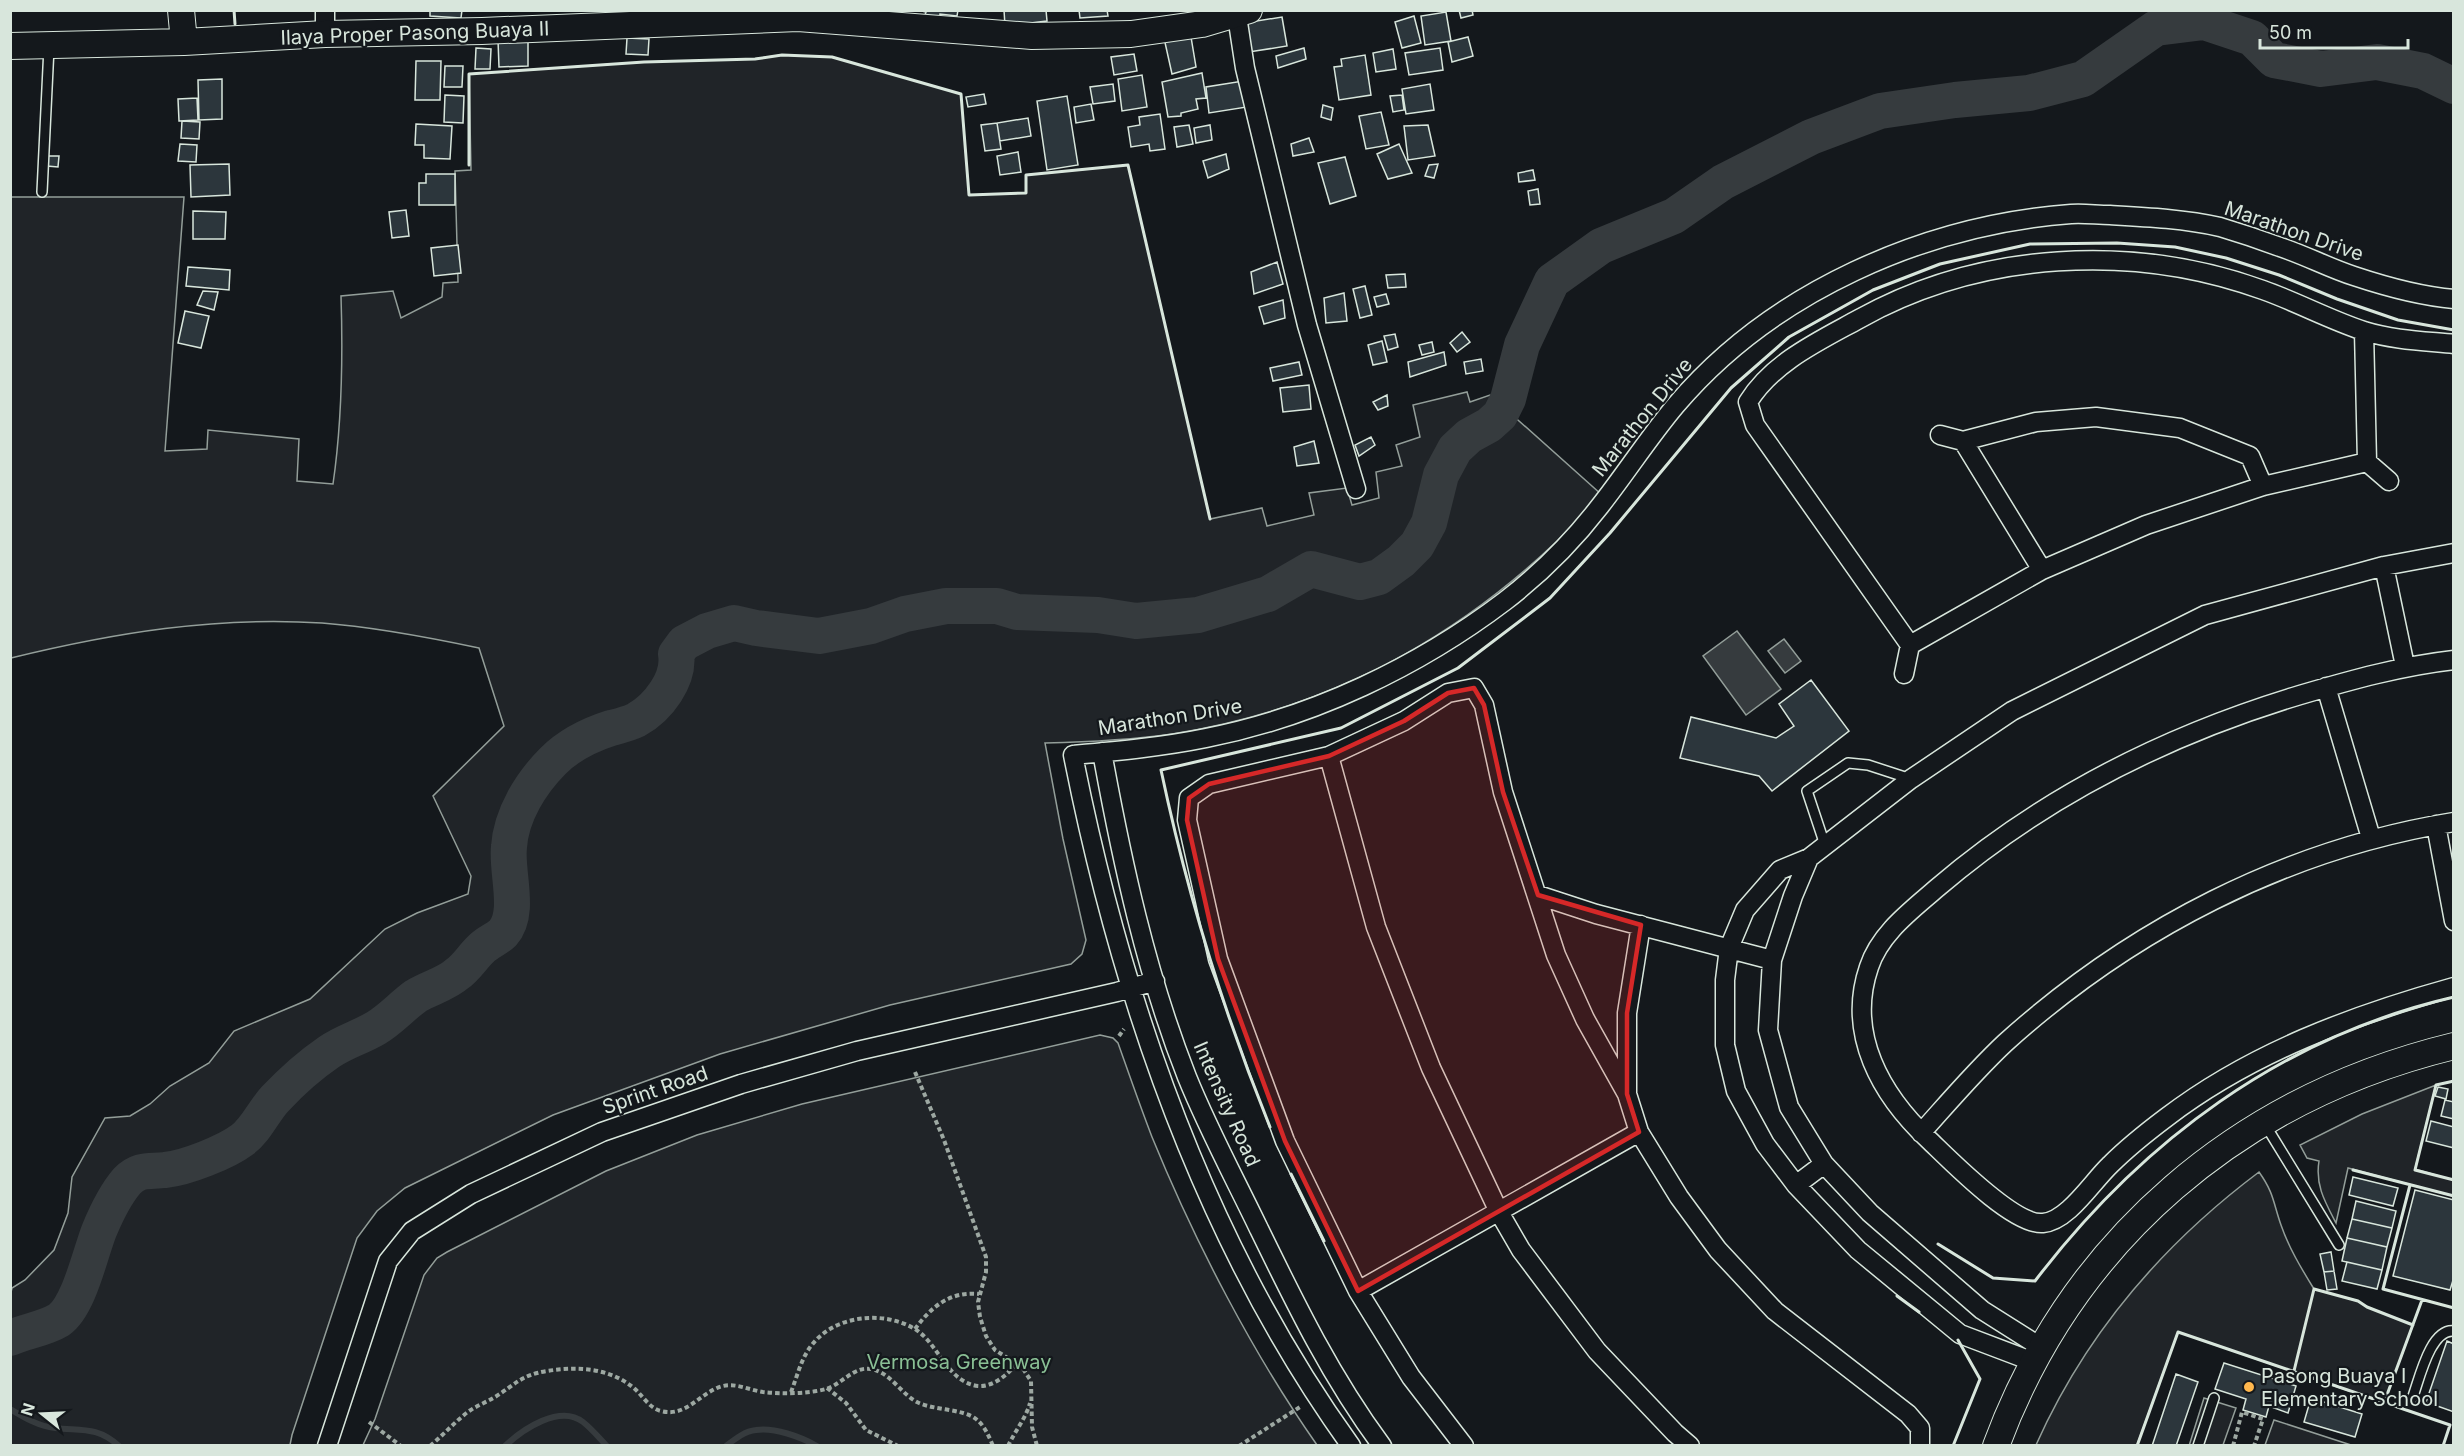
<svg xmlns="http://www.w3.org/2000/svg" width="2464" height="1456" font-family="Inter,sans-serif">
<rect width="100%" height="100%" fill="#14181c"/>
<path fill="#202428" stroke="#939e99" stroke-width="1.5" d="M782 55 832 57 961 94 969 195 1026 193V175L1128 165 1210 519 1262 508 1267 526 1314 515 1309 493 1347 488 1352 505 1379 498 1376 472 1402 466 1396 445 1420 437 1413 405 1467 392 1470 402 1490 395 1602 495C1486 623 1345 707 1172 734 1130 740 1088 742 1045 743L1063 839 1086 940 1082 954 1071 964 890 1005 720 1054 553 1115 405 1188 377 1211 357 1238 292 1435 290 1445 11 1446V1292L12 1288 25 1280 54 1250 68 1213 72 1177 105 1118 130 1116 150 1104 170 1086 209 1063 234 1031 310 999 385 929 417 913 468 894 471 876 433 796 504 726 479 648C427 637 375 627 322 623 216 616 113 633 11 658V197H184L165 451 207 449 208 430 299 439 297 481 333 484C342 422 343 358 341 296L393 291 401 318 442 297 443 283 458 282 455 171 471 170 469 74 644 62 754 59Z
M1100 1035 1113 1038 1118 1043C1129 1074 1140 1106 1152 1137 1194 1240 1253 1354 1317 1445H363L375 1419 424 1275 437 1258 447 1252 606 1171 697 1135 802 1104Z
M2436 1085 2415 1169 2453 1180V1196L2348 1168 2336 1223C2325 1202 2315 1185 2319 1161L2307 1158 2300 1145 2362 1114Z
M2259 1172C2274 1193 2273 1202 2281 1225 2289 1248 2301 1268 2314 1289L2358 1301 2367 1307 2413 1325 2384 1403 2178 1332 2137 1445H2036C2085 1335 2163 1244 2259 1172Z
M2204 1398 2236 1408 2223 1445 2189 1446Z
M2274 1420 2351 1445H2265Z"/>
<path fill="#363b3e" stroke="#939e99" stroke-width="1.5" d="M1737 631 1781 689 1746 715 1703 656Z
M1784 639 1801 661 1785 673 1768 651Z"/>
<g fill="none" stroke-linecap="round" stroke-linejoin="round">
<path stroke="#363b3e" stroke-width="6" d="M10 1409C25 1418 38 1426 55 1428 81 1431 97 1426 119 1446
M505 1446C523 1429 560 1404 583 1422 592 1429 599 1438 607 1446
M726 1446C735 1439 745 1431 756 1430 774 1427 801 1437 817 1446"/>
<path stroke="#363b3e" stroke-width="36" d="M10 1338C26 1331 44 1329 59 1320 79 1306 90 1254 99 1231 106 1214 115 1195 127 1181 140 1168 150 1172 165 1170 186 1168 226 1152 242 1140 256 1130 263 1112 275 1099 291 1082 310 1065 329 1052 343 1042 361 1037 376 1028 391 1019 402 1006 416 996 429 988 446 984 457 974 467 967 473 956 482 948 488 942 497 939 503 933 521 913 506 872 509 847 511 815 531 783 553 761 570 744 589 735 611 728 619 726 628 724 636 720 658 708 680 679 676 654L684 643 707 631 734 623 756 628 819 636 871 626 905 614 946 606H997L1017 612 1098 615 1136 621 1198 615 1268 594 1311 569 1360 582 1379 577 1401 561 1417 545 1429 523 1441 475 1455 449 1469 436 1489 425 1500 415 1508 399 1522 345 1552 281 1601 246 1674 216 1723 182 1811 137 1880 111 1955 100 2029 93 2083 79 2156 28 2204 22 2252 38 2274 60 2321 69 2377 62 2423 71 2454 86"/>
</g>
<path fill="#2c363c" stroke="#d8e6dc" stroke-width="1.5" d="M430 10H462L461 18 430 16Z
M917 10H958L957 16 940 14 939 20 924 18 926 12Z
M1004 10H1046L1047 21 1005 26Z
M1079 10H1107L1108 16 1080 18Z
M1459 10H1472L1473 15 1461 18Z
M1446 12 1451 41 1425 45 1421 16Z
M1414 16 1421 43 1402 48 1395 22Z
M1282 17 1287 46 1249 52 1244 23Z
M1190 31 1196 67 1172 74 1164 38Z
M1468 37 1473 56 1452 62 1448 42Z
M627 38 649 39 648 55 626 54Z
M528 39V66L499 67 498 40Z
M476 48 491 49 490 69H475Z
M1304 48 1306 59 1278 68 1276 56Z
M1440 48 1443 70 1409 75 1405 53Z
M1393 49 1396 69 1376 72 1373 53Z
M1134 54 1137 71 1114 75 1111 57Z
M1365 55 1371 95 1339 100 1334 67 1342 66 1341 59Z
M416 61H441L440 100H415Z
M445 66H463L462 87H444Z
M1202 73 1206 98 1196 99 1198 109 1181 113V116L1168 117 1162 82Z
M1142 75 1147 107 1122 111 1118 79Z
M222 79V119L199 120 198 80Z
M1243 81 1247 107 1209 113 1206 87Z
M1113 84 1115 101 1093 104 1090 87Z
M1430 84 1434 110 1406 114 1402 89Z
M984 94 986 104 968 107 966 97Z
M445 95 464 96 463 123 444 122Z
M1402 95 1404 110 1393 112 1390 96Z
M1067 96 1078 165 1047 170 1037 101Z
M197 98 198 120 179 121 178 99Z
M1091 104 1094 120 1076 123 1074 107Z
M1323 105 1333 108 1331 120 1321 117Z
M1381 112 1389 145 1366 149 1359 116Z
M1160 114 1165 149 1150 151 1149 144 1131 147 1128 127 1140 125 1139 117Z
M1028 118 1031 136 1000 141 997 123Z
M182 121 200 122 199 139 181 138Z
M997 123 1001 149 985 151 981 125Z
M416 124 452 126 450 159 424 158V145H415Z
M1189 125 1193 144 1177 147 1174 127Z
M1210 125 1212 140 1196 143 1194 128Z
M1428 125 1435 156 1408 160 1404 126Z
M1309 138 1314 152 1293 156 1291 144Z
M180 144 197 145 196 162 178 161Z
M1399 144 1412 173 1388 179 1377 154Z
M1018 152 1021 172 1000 175 997 156Z
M1226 154 1229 169 1208 178 1203 161Z
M48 156H59L58 167 47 166Z
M1345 157 1356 196 1330 204 1318 163Z
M229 164 230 195 191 197 190 165Z
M1438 164 1434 178 1425 176 1429 165Z
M1533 170 1535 180 1519 182 1518 173Z
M426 174H455V205H419V183H426Z
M1538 189 1540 204 1530 205 1528 191Z
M406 210 409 236 392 238 389 212Z
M193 211 226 212 225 239H193Z
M458 245 461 273 434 276 431 248Z
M1277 262 1283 284 1254 294 1251 272Z
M188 267 230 270 229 290 186 286Z
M1405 274 1406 287 1388 288 1386 275Z
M1365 286 1372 315 1360 318 1353 289Z
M203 291 218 292 214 310 197 305Z
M1344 293 1347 321 1326 323 1324 298Z
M1386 294 1389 304 1377 307 1374 297Z
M1283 300 1285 318 1264 324 1259 307Z
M185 311 209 316 201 348 178 343Z
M1462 332 1470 342 1457 352 1450 343Z
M1395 334 1398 347 1388 350 1384 336Z
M1382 341 1387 362 1373 365 1368 345Z
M1432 342 1434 352 1422 355 1419 345Z
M1444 352 1446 365 1410 377 1408 362Z
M1481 359 1483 371 1466 374 1464 362Z
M1299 362 1302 375 1273 381 1270 368Z
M1309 385 1311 409 1283 412 1280 388Z
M1387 395 1388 406 1378 410 1373 402Z
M1371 437 1375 445 1359 456 1355 445Z
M1314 441 1319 463 1297 466 1294 447Z
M1811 680 1849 731 1772 791 1759 776 1680 758 1691 717 1776 738 1794 726 1779 704Z
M2438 1087 2448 1089 2446 1099 2435 1096Z
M2445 1100 2454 1102V1119L2441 1116Z
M2431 1121 2454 1127V1148L2426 1141Z
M2353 1177 2398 1188 2393 1206 2349 1195Z
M2415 1190 2454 1200V1277L2450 1290 2393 1276Z
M2356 1201 2396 1211 2392 1228 2352 1219Z
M2352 1219 2392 1228 2387 1247 2347 1238Z
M2347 1238 2387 1247 2382 1270 2342 1261Z
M2331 1252 2334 1271 2324 1272 2320 1254Z
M2347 1262 2382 1270 2377 1289 2342 1281Z
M2334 1271 2337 1289 2327 1290 2324 1272Z
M2447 1341 2454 1344V1412L2426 1402Z
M2224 1363 2296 1386 2288 1413 2269 1406 2266 1417 2243 1410 2246 1399 2215 1389Z
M2176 1374 2198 1382 2176 1446H2152Z
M2311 1398 2362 1414 2355 1437 2304 1422Z"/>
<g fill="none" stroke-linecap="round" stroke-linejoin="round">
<defs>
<path id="lane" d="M42 192 49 47
M1825 845 1807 791 1848 763 1868 765 1911 779
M2266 1126 2339 1245
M2412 1399C2419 1381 2430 1328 2454 1331
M2198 1446 2214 1398"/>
<path id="street" d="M1238 10 1237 16 1245 68 1307 325 1356 489
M325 34V10
M1940 435 1963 441
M2367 462 2389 481
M2384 566 2405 666
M2042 570 1963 441 2036 422 2096 417 2180 428 2250 456 2263 486
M1910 645 2042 570 2146 525 2263 486 2367 462 2364 331
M2454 660C2401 666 2351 680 2300 695 2167 735 2043 797 1937 888 1912 910 1880 933 1869 967 1846 1034 1881 1095 1929 1140 1950 1160 2014 1226 2043 1223 2068 1221 2092 1182 2110 1165 2127 1148 2147 1132 2167 1117 2251 1053 2353 1015 2454 987
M1904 674 1910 645 1755 425 1748 402C1773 362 1819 341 1859 319 1981 251 2133 243 2263 290 2297 302 2330 320 2364 331 2393 340 2424 341 2454 344
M2326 687 2371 838
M1102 752C1122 862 1146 973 1187 1077 1208 1129 1235 1179 1259 1229 1296 1305 1331 1377 1382 1446
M1329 756 1376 927 1431 1068 1499 1212 1521 1250 1597 1351 1675 1433 1690 1446
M2436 825 2454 921
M1809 858 1793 896 1772 960 1768 1030 1789 1107 1824 1164 1870 1213 1982 1310 2042 1348
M1538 895 1596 914 1772 960
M1641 925 1627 1013V1094L1639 1132 1679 1197 1718 1250 1775 1311 1908 1414 1920 1428V1446
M1921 1133C1948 1103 1975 1071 2005 1043 2130 930 2286 849 2454 822
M1796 1185 1824 1164
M1358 1291 1639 1132
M2034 1362 1960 1334 1858 1250 1796 1185 1765 1144 1736 1091 1725 1045V980L1729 948 1745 910 1780 870 1809 858 1911 779 2012 711 2205 615 2384 566 2454 553
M327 1446 388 1261 412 1231 471 1194 602 1132 741 1084 857 1051 1117 992 1155 981
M1351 1446C1204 1242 1121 998 1073 755 1117 751 1162 747 1206 738 1313 717 1418 667 1505 601 1540 574 1573 541 1600 506 1626 473 1649 437 1676 405 1772 292 1924 225 2071 214 2084 213 2097 215 2110 215 2146 217 2185 219 2220 227 2240 233 2261 240 2280 247 2305 255 2329 268 2354 276 2387 287 2419 296 2454 299
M1464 1446 1411 1377 1358 1291 1285 1141 1218 959 1187 820 1189 798 1209 784 1329 756 1404 721 1448 693 1474 688 1484 705 1503 792 1556 955 1585 1019 1627 1094"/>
<path id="secondary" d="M181 10 184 42
M10 46 184 42 325 34 482 31 798 18 1032 36 1131 34 1202 24 1249 10
M1996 1446C2073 1238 2240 1098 2454 1046"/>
</defs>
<use href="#lane" stroke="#d8e6dc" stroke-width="12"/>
<use href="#street" stroke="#d8e6dc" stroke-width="21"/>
<use href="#secondary" stroke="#d8e6dc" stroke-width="28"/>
<path stroke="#9da8a2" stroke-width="4" stroke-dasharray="4.5 3" stroke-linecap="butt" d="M1119 1036 1124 1029
M915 1072 944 1140 986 1257V1272L978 1302 980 1317 986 1336 995 1350 1022 1367 1031 1381 1032 1427 1037 1446
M915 1329C931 1307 950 1291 979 1294
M827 1388 846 1403 866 1430 898 1446
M791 1392C797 1377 801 1359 811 1346 834 1315 883 1310 915 1329 939 1344 947 1382 978 1386 994 1387 1008 1374 1017 1363
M369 1422 401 1446
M430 1446C442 1436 452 1425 464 1415 473 1407 485 1403 495 1397 516 1384 521 1375 547 1371 579 1366 613 1368 637 1391 644 1398 651 1409 661 1411 687 1418 701 1391 723 1386 737 1383 749 1390 763 1392 782 1394 807 1394 826 1389 842 1384 854 1366 871 1369 892 1373 901 1395 919 1403 935 1410 963 1409 976 1419 984 1425 989 1436 993 1446
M1008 1446C1015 1431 1026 1418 1030 1403
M1239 1446 1300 1407
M2233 1446 2242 1412 2263 1419 2254 1446"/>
<use href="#lane" stroke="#14181c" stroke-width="9"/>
<use href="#street" stroke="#14181c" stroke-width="18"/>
<use href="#secondary" stroke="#14181c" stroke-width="26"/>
<path stroke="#d8e6dc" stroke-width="3" d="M234 10 235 24
M469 165V74L644 62 755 59 782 55 832 57 961 94 969 195 1026 193V175L1128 165 1210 519
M2454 1081 2436 1085 2415 1170 2454 1180
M1270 1127C1223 1011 1187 893 1161 770L1341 728 1458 668 1550 598 1610 533 1731 388 1789 337 1873 290 1940 264 2030 244 2117 243 2175 247 2226 258 2279 275 2337 299 2398 320 2454 330
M2353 1170 2454 1196
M1291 1174 1324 1241
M2410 1185 2383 1289 2454 1308
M1938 1244 1993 1278 2035 1281C2141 1142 2281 1037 2454 997
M1897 1296 1919 1312
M2294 1371 2314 1289 2358 1301 2367 1307 2413 1325
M2384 1403 2422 1300
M1953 1446 1980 1379 1958 1340
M2137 1446 2178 1332 2450 1425 2443 1446"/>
</g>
<path fill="#d62828" fill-opacity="0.2" stroke="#d62828" stroke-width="4.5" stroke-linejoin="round" d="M1474 688 1484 705 1503 792 1538 895 1641 925 1627 1013V1094L1639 1132 1358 1291 1285 1141 1218 959 1187 820 1189 798 1209 784 1329 756 1404 721 1448 693Z"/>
<circle fill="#ffb74d" stroke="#14181c" stroke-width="2" cx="2249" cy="1387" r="6"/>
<g text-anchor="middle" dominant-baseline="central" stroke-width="4.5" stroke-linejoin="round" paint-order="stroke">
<g font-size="20" fill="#d8e6dc" stroke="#14181c">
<text transform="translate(415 33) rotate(-2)">Ilaya Proper Pasong Buaya II</text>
<text transform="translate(2294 231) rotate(19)">Marathon Drive</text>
<text transform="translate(1642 417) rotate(-51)">Marathon Drive</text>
<text transform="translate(1170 717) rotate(-9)">Marathon Drive</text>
<text transform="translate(655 1090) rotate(-19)">Sprint Road</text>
<text transform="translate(1227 1104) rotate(66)">Intensity Road</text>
</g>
<g font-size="20" fill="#8ac095" stroke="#14181c">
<text x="959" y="1362">Vermosa Greenway</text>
</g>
<g font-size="20" fill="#d8e6dc" stroke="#14181c" text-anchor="start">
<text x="2261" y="1376">Pasong Buaya I<tspan x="2261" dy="23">Elementary School</tspan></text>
</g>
</g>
<rect width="2464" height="1456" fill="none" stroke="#d8e6dc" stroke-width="24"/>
<g transform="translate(42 1414) rotate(288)" stroke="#14181c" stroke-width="4.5" paint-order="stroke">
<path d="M0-4.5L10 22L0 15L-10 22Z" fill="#d8e6dc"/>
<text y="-9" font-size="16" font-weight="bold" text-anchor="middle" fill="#d8e6dc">N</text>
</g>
<path d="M2260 39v9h148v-9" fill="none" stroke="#d8e6dc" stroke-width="3"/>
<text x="2269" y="39" font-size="18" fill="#d8e6dc" stroke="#14181c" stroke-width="4.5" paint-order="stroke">50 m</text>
</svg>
